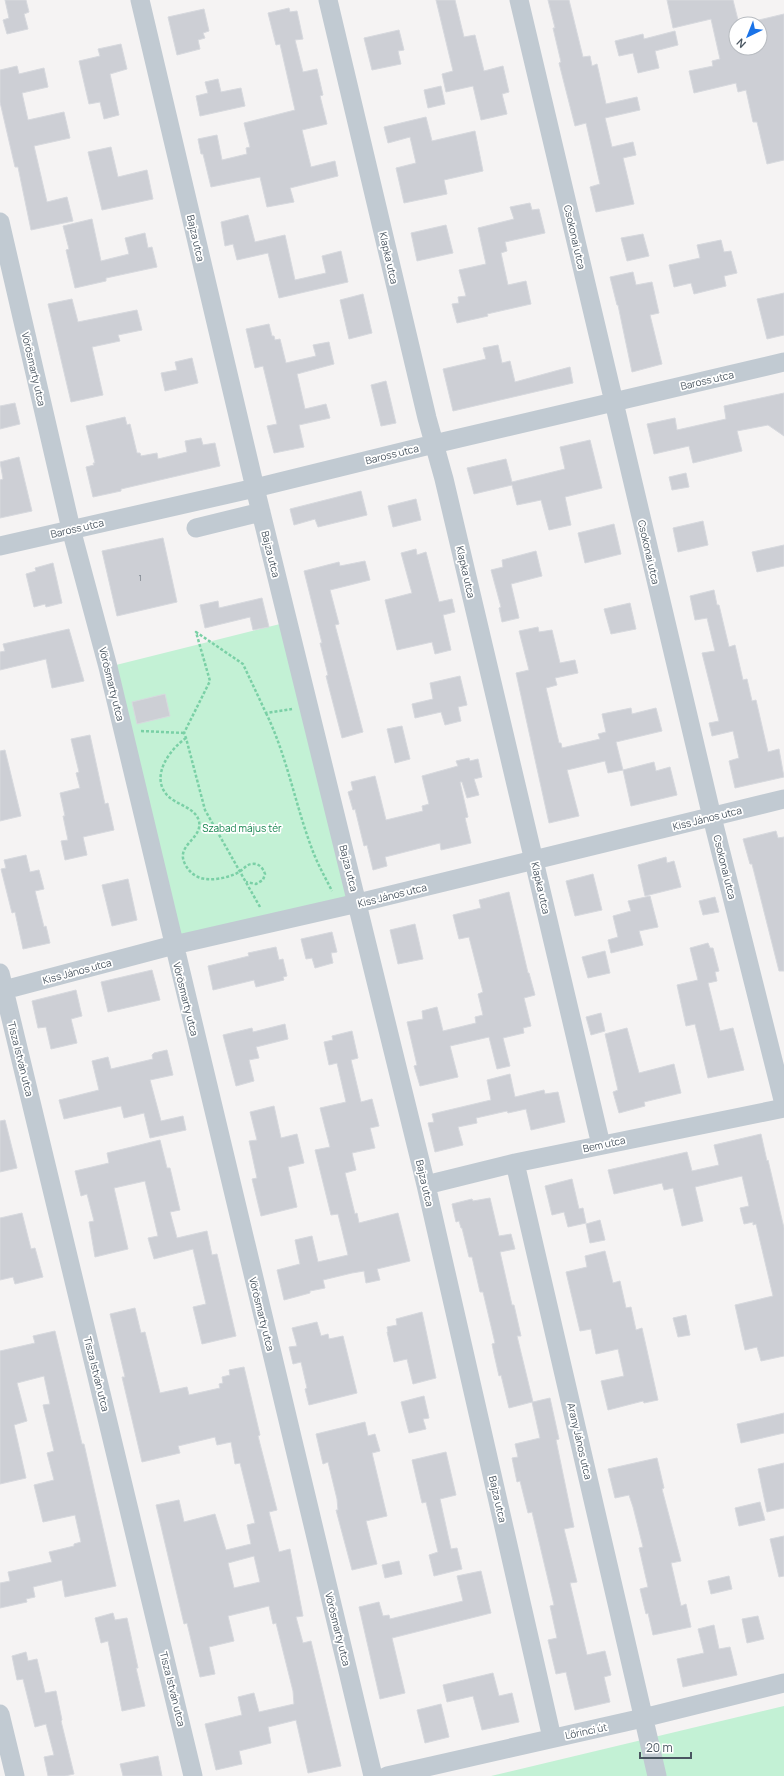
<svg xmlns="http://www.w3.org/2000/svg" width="784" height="1776" font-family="Manrope,sans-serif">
<rect width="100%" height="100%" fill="#f5f3f3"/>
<path fill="#c3f1d5" d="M288 622 358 903 174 945 108 667Z
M784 1706V1776H491Z"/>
<path fill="#cdcfd5" stroke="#d7d9de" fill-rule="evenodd" d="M5 0H26L29 12 24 14 28 29 7 34 3 20 9 18Z
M436 0H455L464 37 475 35 484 71 503 66 509 92 502 94 507 114 481 120 473 86 446 92 442 74 453 71Z
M548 0H569L583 57 590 56 592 66 597 64 606 104 637 97 640 110 605 118 612 147 633 142 636 155 623 158 634 204 596 212 590 187 600 184 586 123 575 126 559 63 561 62 553 28H555Z
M667 0H733L739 24H736V48H760V24H742L784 14V160L767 164 757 122H753L746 90 738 92 736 83 694 93 689 71 713 66 712 61 720 59 711 19 673 28Z
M289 8 290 12 297 11 303 39 295 40 303 72 317 69 323 95 320 96 327 124 302 130 311 167 335 161 338 176 290 188 294 202 267 207 260 177 211 187 203 154H201L198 139 217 135 222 160 247 154 246 148 250 147 244 123 295 110 280 44 276 45 268 13Z
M204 9 209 31 203 33 205 38 198 40 200 49 177 55 168 17Z
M399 30 404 50 398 51 401 64 372 70 364 38Z
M675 31 678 45 655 51 659 68 638 73 633 53 619 56 615 41 643 34 644 39Z
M121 44 127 69 110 74 119 115 104 119 100 102 89 104 79 61 100 56 98 49Z
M17 66 19 74 44 68 48 87 22 93 28 120 64 112 70 138 34 146 47 202 67 197 73 221 31 230 18 167H15L0 102V70Z
M218 79 221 92 241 88 245 106 200 116 196 96 208 93 205 82Z
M441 86 445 104 428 108 424 90Z
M426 117 432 141 475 131 483 171 444 180 447 194 404 203 396 168 416 163 410 137 388 143 384 127Z
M111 147 118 177 147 170 153 199 102 210 88 152Z
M530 203 532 210 539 209 545 233 505 242 507 251 501 253 508 285 526 281 531 304 487 314 488 316 457 323 452 304 459 303 458 297 466 296 459 270 486 264 478 228 514 219 510 207Z
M248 215 255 242 285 235 295 280 326 273 322 256 341 251 348 282 279 298 268 253 237 260 233 244 225 246 221 222Z
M92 219 101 261 129 254 125 238 145 233 148 248 152 247 157 267 106 278V281L75 288 66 250 69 249 63 226Z
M446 225 453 253 417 261 411 233Z
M643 234 649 256 627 261 621 238Z
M721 240 724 252 731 251 737 273 724 276 726 286 694 294 691 283 674 287 669 265 700 258 697 245Z
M633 272 636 285 652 282 659 313 650 315 662 364 632 372 618 305H617L610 277Z
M784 293V335L767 339 757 299Z
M363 294 372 333 349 339 340 300Z
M72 299 78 322 137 310 142 330 118 335 120 341 92 347 103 395 71 402 48 304Z
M269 324 272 336H274L275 340 280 339 286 363 316 356 313 345 329 342 334 364 297 374 305 409 326 404 330 418 299 425 304 447 274 453 267 426 277 424 263 366 255 368 246 329Z
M498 345 502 363 510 361 515 382 570 367 573 383 453 411 443 369 486 359 483 348Z
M192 358 198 383 165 391 161 373 177 370 175 362Z
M386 381 396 423 381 426 371 385Z
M784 393V436L768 425 737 431 742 451 693 463 689 446 654 454 647 424 675 418 677 430 726 419 724 406Z
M15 403 20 424 0 429V406Z
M125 417 127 425 130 424 137 453H140L141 456 157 453 158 459 187 452 185 441 201 438 203 445 215 443 220 466 121 489V491L93 497 86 467 94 465 93 463H95L86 426Z
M590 440 602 488 565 497 571 525 549 530 541 500 517 505 512 485 474 494 467 468 506 459 512 482 565 469 560 447Z
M19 457 32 511 0 518V480L3 479 0 462Z
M686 473 689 487 672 490 669 477Z
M361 491 367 515 318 527 315 519 294 525 290 509Z
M416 499 421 520 393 527 388 506Z
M703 521 708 545 678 552 673 528Z
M614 524 621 554 585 563 578 533Z
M163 538 177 602 117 616 102 551Z
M784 545V566L757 572 752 552Z
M416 549 417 555 426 552 439 602 452 599 455 612 443 615 451 650 435 654 432 642 397 650 385 600 412 593 401 553Z
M536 551 542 576 511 584 519 618 502 622 499 608 501 607 491 570 503 567 502 560Z
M365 561 370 580 330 590 339 624 335 625 363 732 342 738 326 676 328 675 320 643H322L304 571 339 562 340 566Z
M53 563 62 603 46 607 45 604 34 607 26 574 36 571 35 568Z
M714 590 717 605H719L729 647 735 645 743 680 747 679 752 701 756 700 768 752 779 749 784 777 735 788 729 761 739 758 733 731 712 736 709 723 719 721 702 653 715 651 707 618 695 620 690 596Z
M262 598 269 627 253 630 250 617 205 628 200 605 218 601 219 608Z
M630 603 636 629 611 634 604 609Z
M538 627 539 632 552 630 560 663 575 660 578 673 555 678 557 685 546 688 559 743H561L562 748 600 739 598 734 606 732 602 714 631 708 632 714 656 708 662 731 616 742 623 770 608 773 605 761 567 770 579 816 549 823 516 673 529 670 519 631Z
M69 629 84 681 52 688 46 659 0 670V652L5 651 3 644Z
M460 676 467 705 458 707 461 721 445 725 441 712 415 718 412 704 433 699 430 683Z
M165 694 170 716 137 724 132 702Z
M402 726 410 759 395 763 387 729Z
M90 735 105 804 108 803 114 830 83 837 87 855 65 860 61 841 68 840 63 816H65L60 793 80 788 76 773 79 772 71 739Z
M5 750 21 816 0 821V751Z
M469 758 470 761 478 759 482 777 474 779 479 795 467 798 462 782H460L468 817 465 818 471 843 441 850 440 843 397 854 385 857 387 866 373 870 367 845 364 846 355 809 353 810 348 792 353 790 351 782 375 776 386 820 423 811 422 806 429 804 422 776 458 766 456 761Z
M654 762 656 771 670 767 677 795 631 806 623 770Z
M776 831 778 838 784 837V971H779L752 864H750L743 839Z
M26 855 30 872 39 870 44 889 35 891 44 927 46 926 50 943 23 949 15 912 12 913 1 869 6 868 4 860Z
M666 857 667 863 674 861 681 887 645 896 638 865Z
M593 874 602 910 575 916 566 881Z
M128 879 137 920 112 926 102 885Z
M509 892 528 973H529L535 995 524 998 531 1026 523 1028 524 1033 503 1038 510 1066 497 1069 489 1037 450 1046 458 1077 420 1086 414 1066 417 1065 407 1022 423 1019 422 1011 437 1007 443 1031 476 1023 475 1017 483 1015 478 994 483 992 469 937 459 939 453 915 481 908 479 900Z
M650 896 658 927 639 931 643 945 611 953 608 940 618 937 613 916 631 911 628 901Z
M715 897 719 912 703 915 699 901Z
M415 924 423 959 398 964 390 930Z
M332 932 337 952 331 953 333 963 315 968 312 958 306 959 301 939Z
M708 943 710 948H713L719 971 715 972 717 981 708 983 720 1031 733 1028 744 1070 708 1078 695 1024 686 1026 677 985 698 980 690 948Z
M276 947 279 960 283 959 287 976 283 977 284 980 256 987 254 980 213 990 208 966 249 956 248 953Z
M605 951 610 973 588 978 582 957Z
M152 970 160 1000 108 1012 101 982Z
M76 990 82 1016 71 1019 77 1043 51 1049 46 1027 38 1028 32 1001Z
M601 1013 605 1031 591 1035 586 1017Z
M285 1024 288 1039 256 1047 259 1058 249 1060 254 1081 236 1086 223 1035 252 1028 253 1032Z
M627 1028 639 1073 674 1064 681 1093 644 1102 645 1106 619 1113 613 1092 618 1090 605 1034Z
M352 1031 358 1058 351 1060 361 1102 372 1099 379 1126 370 1128 375 1148 352 1153 356 1170 345 1173 355 1214 357 1213 359 1223 398 1213 410 1261 377 1269 380 1280 366 1283 364 1271 352 1273 323 1280 325 1288 310 1291V1293L284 1300 277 1270 300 1264 295 1240 312 1236 318 1262 348 1255 338 1214 331 1215 315 1150 330 1147 320 1108 346 1102 337 1063 329 1065 324 1042 333 1040 332 1036Z
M167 1050 173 1075 150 1080 161 1121 183 1116 186 1130 150 1138 144 1113 124 1118 121 1106 64 1119 59 1100 99 1090 92 1061 108 1057 111 1069 153 1059 152 1055 154 1053Z
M510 1074 515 1097 544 1090 545 1094 558 1092 565 1122 531 1130 526 1109 508 1113 507 1111 476 1118 477 1123 458 1127 463 1145 435 1152 428 1123 434 1122 432 1114 491 1100 487 1080Z
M274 1106 281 1138 297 1134 304 1163 288 1167 297 1207 261 1216 252 1179 257 1178 249 1141 257 1140 250 1112Z
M5 1120 17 1168 0 1172V1121Z
M761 1134 767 1161 768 1160 784 1228V1356L761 1361 757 1347 745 1350 735 1305 773 1296 756 1224 753 1225V1222L744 1224 740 1208 749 1206 742 1176 695 1187 703 1221 682 1226 673 1188 664 1190 662 1183 614 1194 608 1170 687 1152 692 1171 719 1165 714 1145Z
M160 1140 167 1168H170L180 1210 170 1212 177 1238 207 1231 212 1255 217 1254 236 1336 202 1344 193 1307 206 1304 193 1249 154 1259 148 1238 158 1236 145 1181 114 1188 128 1249 95 1257 89 1222 94 1221 87 1194 81 1196 75 1171 109 1163 107 1153Z
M572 1179 579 1209 583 1208 586 1223 568 1227 564 1212 552 1215 545 1186Z
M490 1198 499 1236 511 1234 515 1249 500 1252 512 1305H514L521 1336H517L533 1402 550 1398 559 1439 556 1440 574 1527 564 1529 577 1582 570 1583 587 1655 605 1651 611 1675 604 1677 610 1702 575 1710 566 1672 556 1674 548 1640 557 1638 550 1606 554 1605 532 1512 528 1513 520 1481 517 1482 512 1458 518 1457 515 1444 540 1438 532 1402 509 1408 501 1375 499 1376 494 1354 492 1344 495 1343 483 1292H480L472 1257H469L462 1228H461L459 1221 456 1222 452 1204 472 1199 473 1201Z
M22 1213 31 1249 35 1248 43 1277 15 1284 13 1277 0 1280V1218Z
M600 1220 605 1240 590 1243 586 1224Z
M605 1251 613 1283 620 1281 626 1308 631 1307 636 1330 642 1328 658 1400 644 1403 643 1401 608 1410 601 1381 624 1376 618 1349 596 1354 591 1329 580 1331 566 1272 587 1267 585 1256Z
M135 1308 141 1333 145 1332 160 1393 187 1387 189 1395 220 1388 219 1384 223 1383 222 1377 230 1375 229 1370 244 1367 260 1435 258 1436 277 1510 269 1512 279 1552 290 1549 303 1616 296 1617 303 1643 311 1641 341 1766 308 1773 296 1720 268 1727 271 1743 239 1751 242 1764 216 1770 205 1724 242 1715 238 1697 254 1693 259 1712 294 1704 293 1691 276 1623 273 1624 269 1606 228 1616 234 1641 209 1647 215 1674 200 1677 187 1623 184 1624 156 1505 179 1500 184 1522 215 1514 226 1550 251 1544 247 1525 255 1523 240 1463 235 1464 231 1442 217 1445 215 1437 178 1446 180 1453 142 1462 122 1377H125L110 1314ZM254 1556 260 1582 234 1588 228 1563Z
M422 1312 436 1378 413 1384 407 1359 394 1362 387 1332H388L387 1327 397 1325 396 1319Z
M686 1315 690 1335 678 1337 673 1318Z
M317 1322 321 1336 328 1334 329 1339 343 1336 357 1393 309 1405 305 1389 307 1388 301 1362 293 1364 289 1347 297 1346 292 1328Z
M55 1331 82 1444H84L116 1586 65 1597 62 1580 33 1587 35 1597 26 1599 27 1602 0 1608V1583L10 1581 8 1572 52 1562 49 1552 74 1546V1544L81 1542 75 1515 43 1522 34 1485 54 1480 47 1453 54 1451 43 1405 50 1404 44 1376 17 1383 27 1421 14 1425 26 1478 0 1484V1351L35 1343 33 1336Z
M424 1396 429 1418 423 1419 426 1429 409 1433 401 1402Z
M784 1413V1433L741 1443 737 1424Z
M365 1422 368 1436 375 1434 380 1451 372 1453 387 1516 366 1521 377 1564 352 1570 336 1510H338L337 1499 328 1462 323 1464 316 1434Z
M446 1452 456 1495 440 1499 451 1549 457 1548 462 1569 434 1576 429 1555 438 1552 426 1502 422 1503 412 1460Z
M657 1458 664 1488 662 1489 681 1561 671 1563 681 1606 686 1604 691 1627 653 1635 648 1613 646 1614 640 1589 648 1587 639 1548 643 1547 633 1507 629 1495 615 1498 608 1469Z
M784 1463V1508L767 1512 758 1469Z
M760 1502 765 1520 739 1526 735 1508Z
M784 1536V1576L779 1577 770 1539Z
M399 1561 402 1574 385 1578 382 1565Z
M481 1571 491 1613 392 1638 405 1693 380 1699 359 1607 379 1602 383 1616 389 1615 390 1619 463 1601 457 1576Z
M729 1576 732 1589 711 1594 708 1581Z
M113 1613 115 1620 127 1618 138 1668H136L145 1706 122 1711 108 1641 101 1643 95 1618Z
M758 1616 764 1639 747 1643 742 1619Z
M714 1625 719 1649 730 1647 737 1675 683 1687 677 1659 704 1653 698 1629Z
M26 1652 28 1661 37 1659 45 1693 56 1691 62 1720 61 1721 74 1774 65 1776H48L44 1757 54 1755 46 1724 35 1727 23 1679 17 1680 12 1656Z
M493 1673 499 1696 512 1693 519 1722 482 1730 473 1696 447 1702 443 1685Z
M441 1704 449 1737 425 1743 417 1710Z
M158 1756 162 1776H123L120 1764Z"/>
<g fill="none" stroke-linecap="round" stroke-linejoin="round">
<path stroke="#7ad0a6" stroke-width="2.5" stroke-dasharray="3 2" stroke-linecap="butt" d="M266 713C287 756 295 804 312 849 317 863 325 877 332 891
M141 731 184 733
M186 738C170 749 150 776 167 795 176 805 195 807 199 821 203 839 175 845 185 864 188 870 192 874 198 877 209 882 229 878 239 872 244 869 247 864 252 864 259 863 263 868 265 874L263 880 256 884 246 882
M260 907 205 810 186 738 184 733 210 681 196 632 243 664 266 713 292 709"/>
<path stroke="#c1cad2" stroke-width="19" d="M140 0 255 488 426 1185 552 1738
M328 0 427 418 444 479 601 1145
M519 0 712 817 784 1104
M0 222 71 529 108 667 373 1776
M196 528 261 512
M0 546 255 488 434 444 784 362
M0 973 193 1776
M0 991 174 945 358 903 784 799
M515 1163 657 1776
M426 1185 515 1163 784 1108
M0 1714 15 1776
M387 1776 643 1718 784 1683"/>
</g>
<g text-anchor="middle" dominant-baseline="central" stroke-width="3.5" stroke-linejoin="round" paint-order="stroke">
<g font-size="8" fill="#6b747e">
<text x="140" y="577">1</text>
</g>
<g font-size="10" fill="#4a5661" stroke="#fff">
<text transform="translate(575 237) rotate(77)">Csokonai utca</text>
<text transform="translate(196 238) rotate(77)">Bajza utca</text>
<text transform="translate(389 258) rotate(77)">Klapka utca</text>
<text transform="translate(34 369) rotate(77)">Vörösmarty utca</text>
<text transform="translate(707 380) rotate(-13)">Baross utca</text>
<text transform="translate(392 454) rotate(-14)">Baross utca</text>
<text transform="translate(77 528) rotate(-13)">Baross utca</text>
<text transform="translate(649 552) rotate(77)">Csokonai utca</text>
<text transform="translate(271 554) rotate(76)">Bajza utca</text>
<text transform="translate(466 572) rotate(77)">Klapka utca</text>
<text transform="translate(112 684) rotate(76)">Vörösmarty utca</text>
<text transform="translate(707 818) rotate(-14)">Kiss János utca</text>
<text transform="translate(725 867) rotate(76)">Csokonai utca</text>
<text transform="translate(349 868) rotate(76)">Bajza utca</text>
<text transform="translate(541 888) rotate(77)">Klapka utca</text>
<text transform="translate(392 895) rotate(-14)">Kiss János utca</text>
<text transform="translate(77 971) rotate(-15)">Kiss János utca</text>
<text transform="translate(186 999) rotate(76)">Vörösmarty utca</text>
<text transform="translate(21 1059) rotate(76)">Tisza István utca</text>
<text transform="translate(604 1144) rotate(-12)">Bem utca</text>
<text transform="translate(425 1183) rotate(77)">Bajza utca</text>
<text transform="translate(262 1314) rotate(76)">Vörösmarty utca</text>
<text transform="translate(97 1374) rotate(76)">Tisza István utca</text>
<text transform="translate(580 1441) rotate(77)">Arany János utca</text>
<text transform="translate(498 1499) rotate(77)">Bajza utca</text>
<text transform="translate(338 1629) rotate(76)">Vörösmarty utca</text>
<text transform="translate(173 1689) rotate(76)">Tisza István utca</text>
<text transform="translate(586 1731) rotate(-12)">Lőrinci út</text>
</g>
<g font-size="10" fill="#17864f" stroke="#fff">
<text x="242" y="828">Szabad május tér</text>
</g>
</g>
<g transform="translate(748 36) rotate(223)"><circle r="19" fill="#ffffff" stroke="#b7bbc0"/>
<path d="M0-3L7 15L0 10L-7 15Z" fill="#1a73e8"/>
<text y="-6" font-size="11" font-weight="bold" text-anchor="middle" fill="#4a5661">N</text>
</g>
<path d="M640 1752v6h51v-6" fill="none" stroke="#4a5661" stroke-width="2"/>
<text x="646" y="1752" font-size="12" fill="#4a5661" stroke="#ffffff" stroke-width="3" paint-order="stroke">20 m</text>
</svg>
